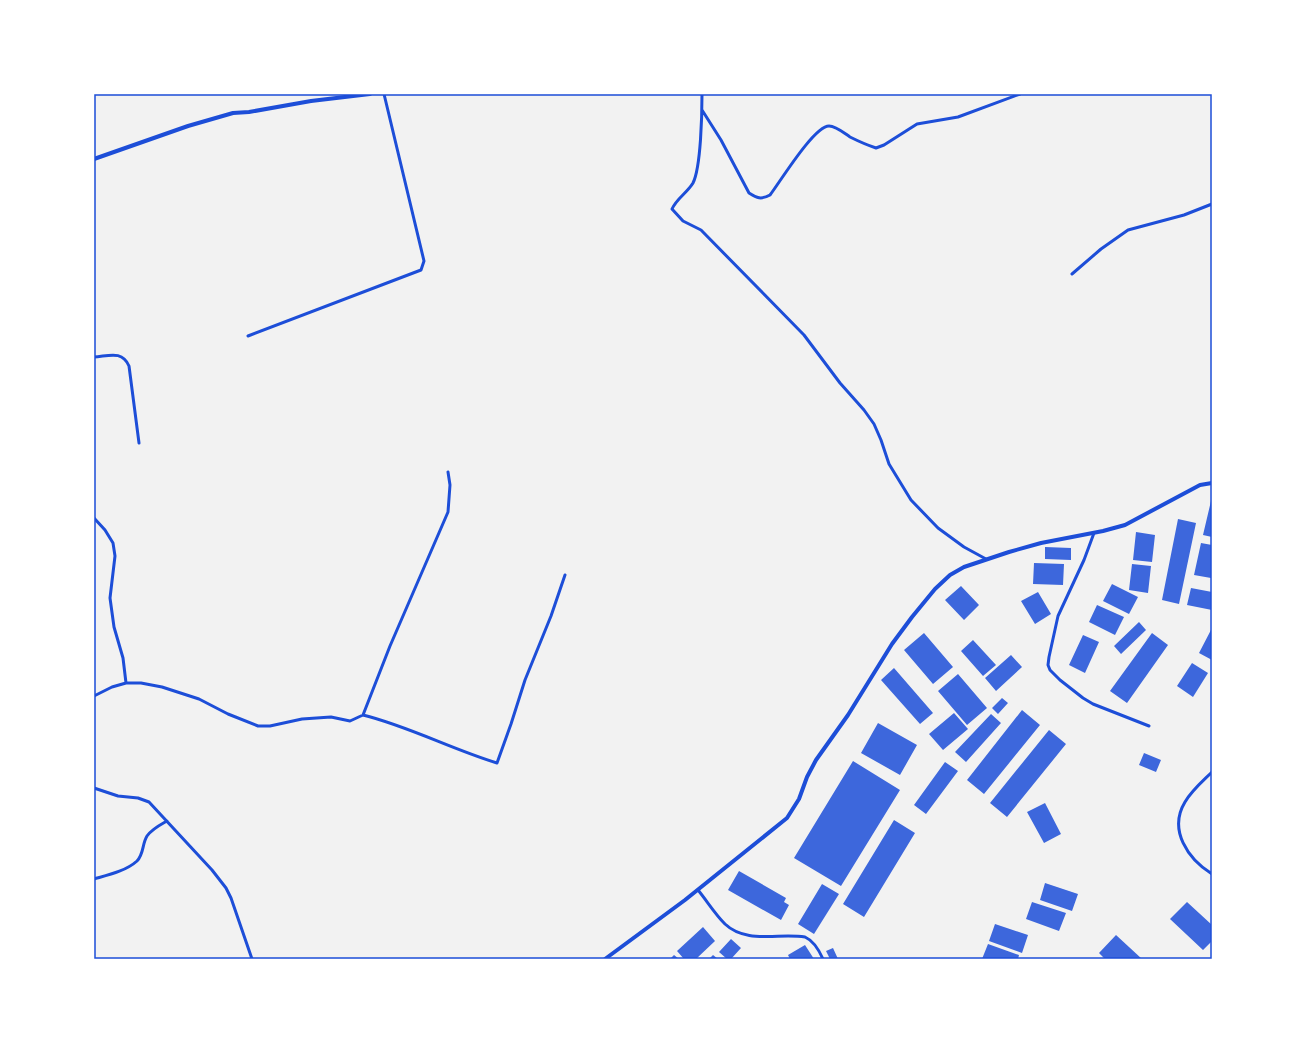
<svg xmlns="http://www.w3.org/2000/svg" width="1306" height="1053" font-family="'Crimson Pro',serif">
<rect width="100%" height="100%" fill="#f2f2f2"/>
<path fill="#3d67dc" d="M1211 501H1212V537L1203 535Z
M1178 519 1196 523 1179 604 1162 600Z
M1136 532 1155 535 1152 562 1133 560Z
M1201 543 1212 545 1211 578 1194 575Z
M1045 547 1071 548V560L1045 559Z
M1034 563 1064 564 1063 585 1033 584Z
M1132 564 1151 566 1148 593 1129 590Z
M1112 584 1138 597 1129 614 1103 601Z
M961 586 979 605 964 620 945 600Z
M1191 588 1212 592V610L1187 605Z
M1038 592 1051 614 1035 624 1021 601Z
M1097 605 1124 617 1115 635 1089 622Z
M1139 622 1146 630 1121 654 1114 646Z
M1212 628V660L1199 653Z
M924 633 953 667 933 684 904 650Z
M1152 633 1168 645 1127 703 1110 691Z
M1083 635 1099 642 1085 673 1069 665Z
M973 640 996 665 983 676 961 651Z
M1011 655 1022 667 996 691 985 678Z
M1192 663 1208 673 1193 697 1177 686Z
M894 668 933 713 920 724 881 680Z
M958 674 987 708 967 725 938 691Z
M1002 698 1008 703 998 714 992 708Z
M1022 710 1040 725 984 794 967 780Z
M954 713 968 729 943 750 929 734Z
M991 714 1001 723 966 762 955 752Z
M878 723 917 745 900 775 861 753Z
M1049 730 1066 744 1007 817 990 803Z
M1144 753 1161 760 1156 772 1139 765Z
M853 761 900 790 841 886 794 858Z
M945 762 958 771 926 814 914 805Z
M1045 803 1061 834 1044 843 1027 812Z
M894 820 915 833 864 917 843 904Z
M739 871 786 898 784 902 789 905 781 920 728 890Z
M1045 883 1078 894 1072 911 1040 900Z
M822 884 839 894 814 934 798 924Z
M1032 902 1066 913 1059 931 1026 919Z
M1187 902 1212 925V941L1203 950 1170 919Z
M995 924 1028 935 1022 953 989 941Z
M703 927 715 941 696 959H684L677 951Z
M1116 935 1142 959H1105L1099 953Z
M731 939 741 948 731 959H727L719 952Z
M988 944 1019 955 1018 959H982Z
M805 945 814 959H790L788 955Z
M833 948 838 959H830L826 951Z
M674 955 679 959H670Z
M713 955 718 959H709Z"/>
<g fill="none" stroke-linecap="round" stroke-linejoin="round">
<path stroke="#1d4ed8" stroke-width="3" d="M702 94C702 113 701 167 693 183 687 193 677 198 672 209L683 221 701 230 804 335 840 383 864 410 874 424 881 440 889 464 911 500 938 528 964 547 986 559
M702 110 721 140 749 193C757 198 761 200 770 195 780 182 814 126 829 126 836 126 844 133 850 137 858 141 867 145 876 148L884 145 917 124 958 117 1020 94
M1072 274 1101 249 1128 230 1184 215 1212 204
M248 336 421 270 424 261 384 94
M94 357C109 356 122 350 129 366L139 443
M94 518 105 530 113 543 115 556 110 598 114 627 123 658 126 683
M1094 533 1084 560 1058 616 1049 657 1048 665 1050 670 1060 680 1083 698 1093 704 1149 726
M94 696 112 687 126 683H141L162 687 199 699 228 714 258 726H270L302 719 331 717 350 721 363 715 390 646 448 512 450 485 448 472
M363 715C408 726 451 749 497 763L511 724 525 680 551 616 565 575
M1212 772C1203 781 1192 790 1185 802 1168 830 1188 859 1212 874
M94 788 118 796 138 798 149 802 212 870 226 888 231 898 252 959
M94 879C108 875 126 871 137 861 144 854 142 844 147 836 152 829 160 825 167 821
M698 890C707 901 715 914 725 924 746 944 778 933 805 937 814 941 819 950 823 959"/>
<path stroke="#1d4ed8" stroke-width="4" d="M94 159 188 126 233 113 249 112 311 101 370 94
M605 959 685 900 787 818 799 799 807 777 816 760 848 715 892 644 912 617 935 589 950 575 964 567 1009 552 1041 543 1103 531 1125 525 1200 485 1212 483"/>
</g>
<rect width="1306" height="1053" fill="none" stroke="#ffffff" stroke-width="190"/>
<rect x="95" y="95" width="1116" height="863" fill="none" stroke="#1d4ed8" stroke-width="1.5"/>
</svg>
